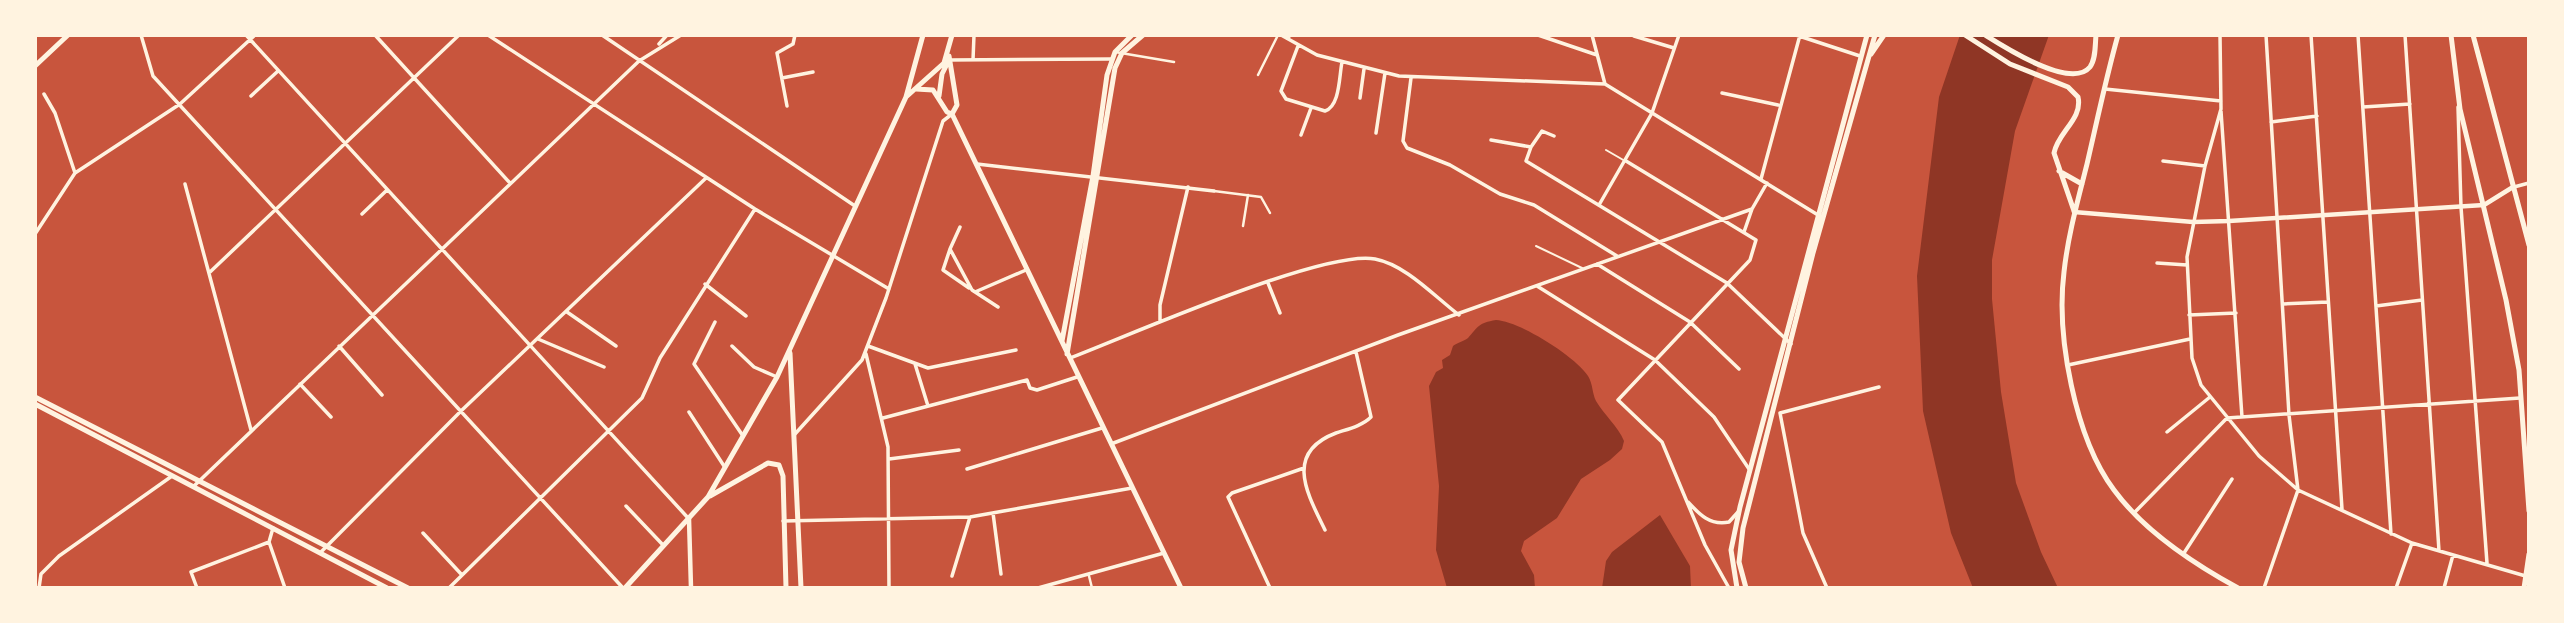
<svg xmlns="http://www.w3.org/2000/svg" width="2564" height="623" font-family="Signika,sans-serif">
<rect width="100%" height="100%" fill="#c8553d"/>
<path fill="#8f3625" d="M1960 35H2049L2015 131 1992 260V299L2001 392 2016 483 2041 552 2058 588H1973L1951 533 1923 411 1917 276 1939 97Z
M1496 320C1519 321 1575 356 1588 376 1593 384 1592 393 1596 401 1604 415 1618 426 1624 441L1622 449 1610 460 1581 479 1557 518 1524 541 1521 551 1534 575 1535 588H1447L1436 550 1439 486 1429 386 1436 372 1443 368 1442 360 1450 355 1453 346C1456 343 1465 341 1468 338 1478 327 1478 323 1496 320Z
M1660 515 1690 566 1691 588H1602L1606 561 1612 552Z"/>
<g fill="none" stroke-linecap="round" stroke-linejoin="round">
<path stroke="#fff3e0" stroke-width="2" d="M1287 39 1292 35
M1606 150 1625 161
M1536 246 1582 268"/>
<path stroke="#fff3e0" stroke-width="2.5" d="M1115 52 1174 62
M1258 75 1278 35
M1214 191 1261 197 1270 213
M1243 226 1248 195
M1089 576 1092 588"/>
<path stroke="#fff3e0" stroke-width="3.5" d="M141 35 153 76 623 588
M246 35 689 519
M375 35 510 183
M488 35 755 209 889 289
M602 35 855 206
M1281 35 1317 55 1399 76 1605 84 1818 215
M1538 35 1597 55
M1592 35 1605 84
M1796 35 1860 56
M2220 35 2221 109 2205 166 2187 257 2192 358 2201 385 2259 456 2298 490 2412 543 2529 577
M2311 35 2342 509
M2358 35 2391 534
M2405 35 2439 551
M1634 36 1674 48
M659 44 667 35
M1298 46 1281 91 1286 99 1325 111C1340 106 1339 77 1342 62
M949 60 1111 59
M973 60 974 35
M782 78 813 72
M1411 78 1403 141 1407 148 1450 165 1500 194 1534 205 1617 256
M2105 89 2221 101
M1722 93 1778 105
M44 94 55 113 75 173
M251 96 278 71
M1360 98 1364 69
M787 106 777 53 793 44 795 35
M2363 107 2410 104
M2458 107 2461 207 2487 563
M2221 111 2242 417
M2271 122 2317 116
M1376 133 1385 73
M1301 135 1311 108
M1491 140 1531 147 1526 161 1727 283 1791 344
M1531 147 1542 131 1554 136
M1626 161 1756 240 1750 260 1618 400 1662 442 1705 545 1729 588
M2163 161 2205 166
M977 164 1214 191
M1761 179 1800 35
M185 184 251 430
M2514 187 2529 183
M1599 205 1652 113 1679 35
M362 214 387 190
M960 227 950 249 972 290 998 307
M1744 232 1752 209
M35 234 75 173 180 104 255 35
M950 249 943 270 969 288
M2157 263 2187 265
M1597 264 1690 322 1739 369
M209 273 459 35
M1268 283 1280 313
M705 284 746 316
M1537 286 1655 360 1714 417 1749 469
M975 292 1026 270
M2283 304 2328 302
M2376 306 2422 300
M567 312 616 346
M2189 315 2236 313
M715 322 694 364 743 436
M1160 322V305L1188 187
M538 339 604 367
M339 346 382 395
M732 346 754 367 777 377
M868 346 928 368 1016 350
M866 354 888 447 889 588
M1070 358C1128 336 1324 249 1375 259 1406 265 1434 296 1459 315
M915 364 928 406
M2068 365 2190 339
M300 384 331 417
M689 412 724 466
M1780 413 1803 533 1827 588
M1780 413 1879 387
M883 418 1027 380 1030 388 1037 390 1077 377
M2167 432 2210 397
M795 434 862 360 886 298 943 121 952 114
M1111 444 1398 335 1752 209 1767 183
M889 459 959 450
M967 469 1102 428
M194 486 639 61 681 35
M1688 502C1699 514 1710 526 1729 522L1738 512
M626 506 663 545
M993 513 1001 574
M2134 513 2227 418 2520 398
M783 521 970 517 1132 488
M273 528 269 542 285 588
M1325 530C1308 495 1283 453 1336 433 1348 429 1362 426 1371 417L1356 352
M423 533 462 575
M321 552 461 411 706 178
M2184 553 2232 479
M952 576 970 517
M39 588 41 574 59 556 172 476
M197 588 191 572 269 542
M449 588 642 398 660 358 755 209
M1038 588 1164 553
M1270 588 1228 497 1232 493 1304 468
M2264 588 2298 490 2289 415 2266 35
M2396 588 2412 543
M2444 588 2453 555"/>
<path stroke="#fff3e0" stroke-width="4.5" d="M2074 212 2193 222 2229 221 2484 205 2513 187
M689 519 691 588"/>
<path stroke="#fff3e0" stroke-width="5" d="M1965 35 2010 64 2068 87 2078 97C2083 119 2058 132 2054 153L2074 211
M1985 35C2004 47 2071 90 2090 67 2096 59 2095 45 2096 35
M2118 35C2106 78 2097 121 2087 164 2078 200 2068 235 2064 272 2056 336 2075 438 2114 490 2144 531 2194 564 2238 588
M2451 35 2460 109 2506 300 2519 370 2529 511
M2473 35 2529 245
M1871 54 1884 35
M949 56 957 105 952 114
M35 66 68 35
M916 89 933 90 947 112 952 114 1181 588
M939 96 942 74 948 62
M906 97 944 63 952 35
M2059 171 2082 184
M1062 341 1093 176 1107 75 1115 52 1132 35
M790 353 801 588
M1067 354 1115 68 1122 53 1143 35
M710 496 768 463 779 465 783 476 786 588
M625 588 708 497 777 377 906 97 923 35
M1737 588 1731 550 1740 507 1867 35
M1746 588 1739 562 1743 528 1813 253 1875 35
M2524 588 2529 554"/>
<path stroke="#fff3e0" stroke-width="5" d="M35 397 408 588
M35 404 387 588"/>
</g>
<rect width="2564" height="623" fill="none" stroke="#fff3e0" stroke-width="74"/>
</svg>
